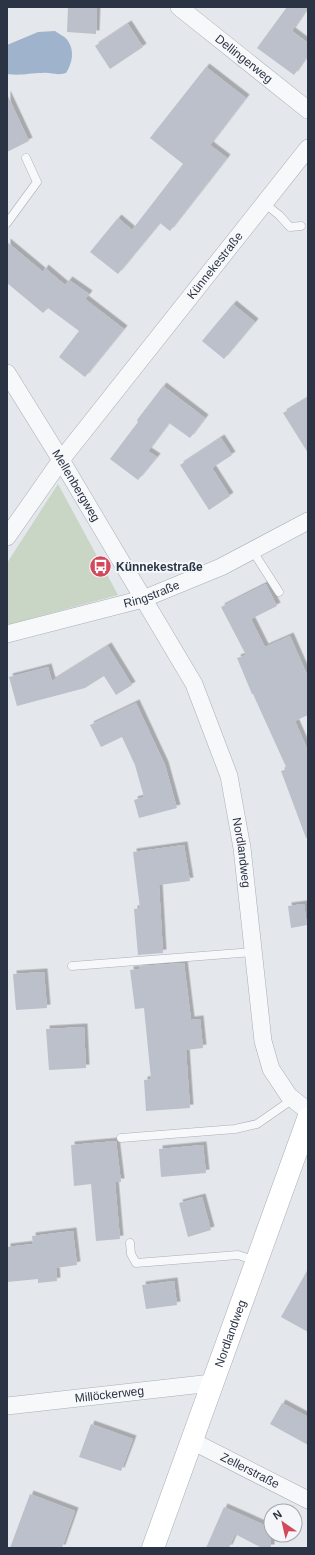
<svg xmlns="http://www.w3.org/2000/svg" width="315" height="1555" font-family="Helvetica,sans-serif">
<defs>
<filter id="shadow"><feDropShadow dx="3.5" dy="-3.5" stdDeviation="0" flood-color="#0004"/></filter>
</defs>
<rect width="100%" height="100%" fill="#e4e7ec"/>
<path fill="#c9d6c5" d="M58 484 118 595 7 625V563Z"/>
<path fill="#9fb4cc" d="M55 31C59 34 66 37 68 41 75 51 72 64 66 73 55 76 52 72 42 73 29 73 21 76 7 74V45L38 32Z"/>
<path fill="#bbc0ca" filter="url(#shadow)" d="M68 7H97L96 34 67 32Z
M287 7H308L292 31 308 43V55L294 75 257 48Z
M128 24 143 47 110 69 95 46Z
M206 67 246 98 210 145 227 158 170 231 160 223 118 274 90 252 118 218 132 230 183 164 150 138Z
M7 94 29 141 7 152Z
M7 242 43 272 45 268 65 285 69 280 89 294 85 299 124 329 85 377 59 357 79 331 48 308 43 313 7 283Z
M233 304 255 322 224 359 202 341Z
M163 386 205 418 190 438 169 423 148 451 157 457 138 480 110 459 138 422 137 420Z
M308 398V453L283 413Z
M221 438 232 455 212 468 230 496 209 510 180 465Z
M266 584 277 606 251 619 265 647 290 636 308 677V715L295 721 308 751V837L306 838 281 771 287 769 253 694H252L237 658 246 655 221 607Z
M108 646 132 685 116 695 104 676 85 688 17 706 9 677 48 667 52 681Z
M136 703 165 765 177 808 139 818 134 800 144 797 135 765 122 737 101 747 90 725Z
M184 845 190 881 159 885 163 953 138 955 134 909 140 908 133 852Z
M304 904 307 925 291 928 288 906Z
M184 963 191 1020 200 1019 203 1048 186 1050 190 1108 146 1111 144 1080 151 1079 144 1008 135 1009 130 970 139 969V966Z
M44 972 47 1008 16 1010 13 974Z
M84 1027 86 1068 49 1070 46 1029Z
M116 1141 121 1182H115L120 1239 96 1241 91 1184 74 1186 71 1145Z
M203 1145 206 1173 161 1177 159 1149Z
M202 1197 211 1230 188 1237 179 1203Z
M73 1231 77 1265 56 1268 57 1281 38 1283V1279L7 1282V1247L33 1244 32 1236Z
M308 1269V1332L281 1317Z
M174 1281 177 1305 146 1309 142 1285Z
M282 1403 308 1417V1445L270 1424Z
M91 1424 133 1439 121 1471 79 1457Z
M30 1494 75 1511 62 1548H10Z
M224 1507 271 1528V1548H262L235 1534 229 1548H206Z"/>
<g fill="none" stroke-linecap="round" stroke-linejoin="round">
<defs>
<path id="lane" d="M264 203 279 215 290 227 301 226
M7 223 37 182 26 158
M252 550 279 592
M72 966 253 952
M121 1138 235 1129 257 1124 293 1099
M130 1243 131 1254 136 1263 238 1255 256 1261"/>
<g id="street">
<path id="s1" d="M179 7 308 110"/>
<path id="s2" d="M7 373 61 460 194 684 229 776 242 848 263 1041 271 1069 289 1096 308 1111"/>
<path id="s3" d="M7 537 61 460 308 148"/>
<path id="s4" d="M7 634 143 599 221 567 308 521"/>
<path id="s5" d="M7 1406 212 1383"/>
<path id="s6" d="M192 1441 308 1500"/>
</g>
<g id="secondary">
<path id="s7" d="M153 1548 308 1119"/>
</g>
</defs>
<use href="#lane" stroke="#a9aeb7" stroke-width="9"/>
<use href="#street" stroke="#a9aeb7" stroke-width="18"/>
<use href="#secondary" stroke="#a9aeb7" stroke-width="23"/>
<use href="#lane" stroke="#f7f8fa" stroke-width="8"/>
<use href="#street" stroke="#f7f8fa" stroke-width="17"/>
<use href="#secondary" stroke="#fff" stroke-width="22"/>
</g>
<defs>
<symbol id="bus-disc" viewBox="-11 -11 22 22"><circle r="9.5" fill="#d1495b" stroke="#f4f6f9"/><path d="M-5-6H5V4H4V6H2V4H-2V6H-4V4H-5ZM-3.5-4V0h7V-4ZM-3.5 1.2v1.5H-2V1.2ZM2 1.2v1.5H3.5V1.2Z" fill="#fff"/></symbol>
</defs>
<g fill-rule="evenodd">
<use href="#bus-disc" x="88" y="554" width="25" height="25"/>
</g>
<g text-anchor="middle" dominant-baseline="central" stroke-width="4" stroke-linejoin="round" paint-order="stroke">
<g font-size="12" fill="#2b3445" stroke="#f4f6f9">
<text stroke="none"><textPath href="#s1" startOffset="83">Dellingerweg</textPath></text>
<text stroke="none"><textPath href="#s3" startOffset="342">Künnekestraße</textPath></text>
<text stroke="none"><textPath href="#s2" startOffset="132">Mellenbergweg</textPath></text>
<text stroke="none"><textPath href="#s4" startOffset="150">Ringstraße</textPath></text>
<text stroke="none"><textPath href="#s2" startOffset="539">Nordlandweg</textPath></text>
<text stroke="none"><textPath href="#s7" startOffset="228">Nordlandweg</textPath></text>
<text stroke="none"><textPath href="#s5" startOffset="103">Millöckerweg</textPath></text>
<text stroke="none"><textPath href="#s6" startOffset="65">Zellerstraße</textPath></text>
</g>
<g font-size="12" font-weight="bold" fill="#2b3445" stroke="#f4f6f9" text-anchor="start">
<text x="116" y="567">Künnekestraße</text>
</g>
</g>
<rect width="315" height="1555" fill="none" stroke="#2b3445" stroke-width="16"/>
<g transform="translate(283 1523) rotate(326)"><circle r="19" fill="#f4f6f9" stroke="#a4a8b1"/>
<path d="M0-3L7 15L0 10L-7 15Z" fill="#d1495b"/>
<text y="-6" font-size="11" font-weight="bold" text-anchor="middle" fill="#2b3445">N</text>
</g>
</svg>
